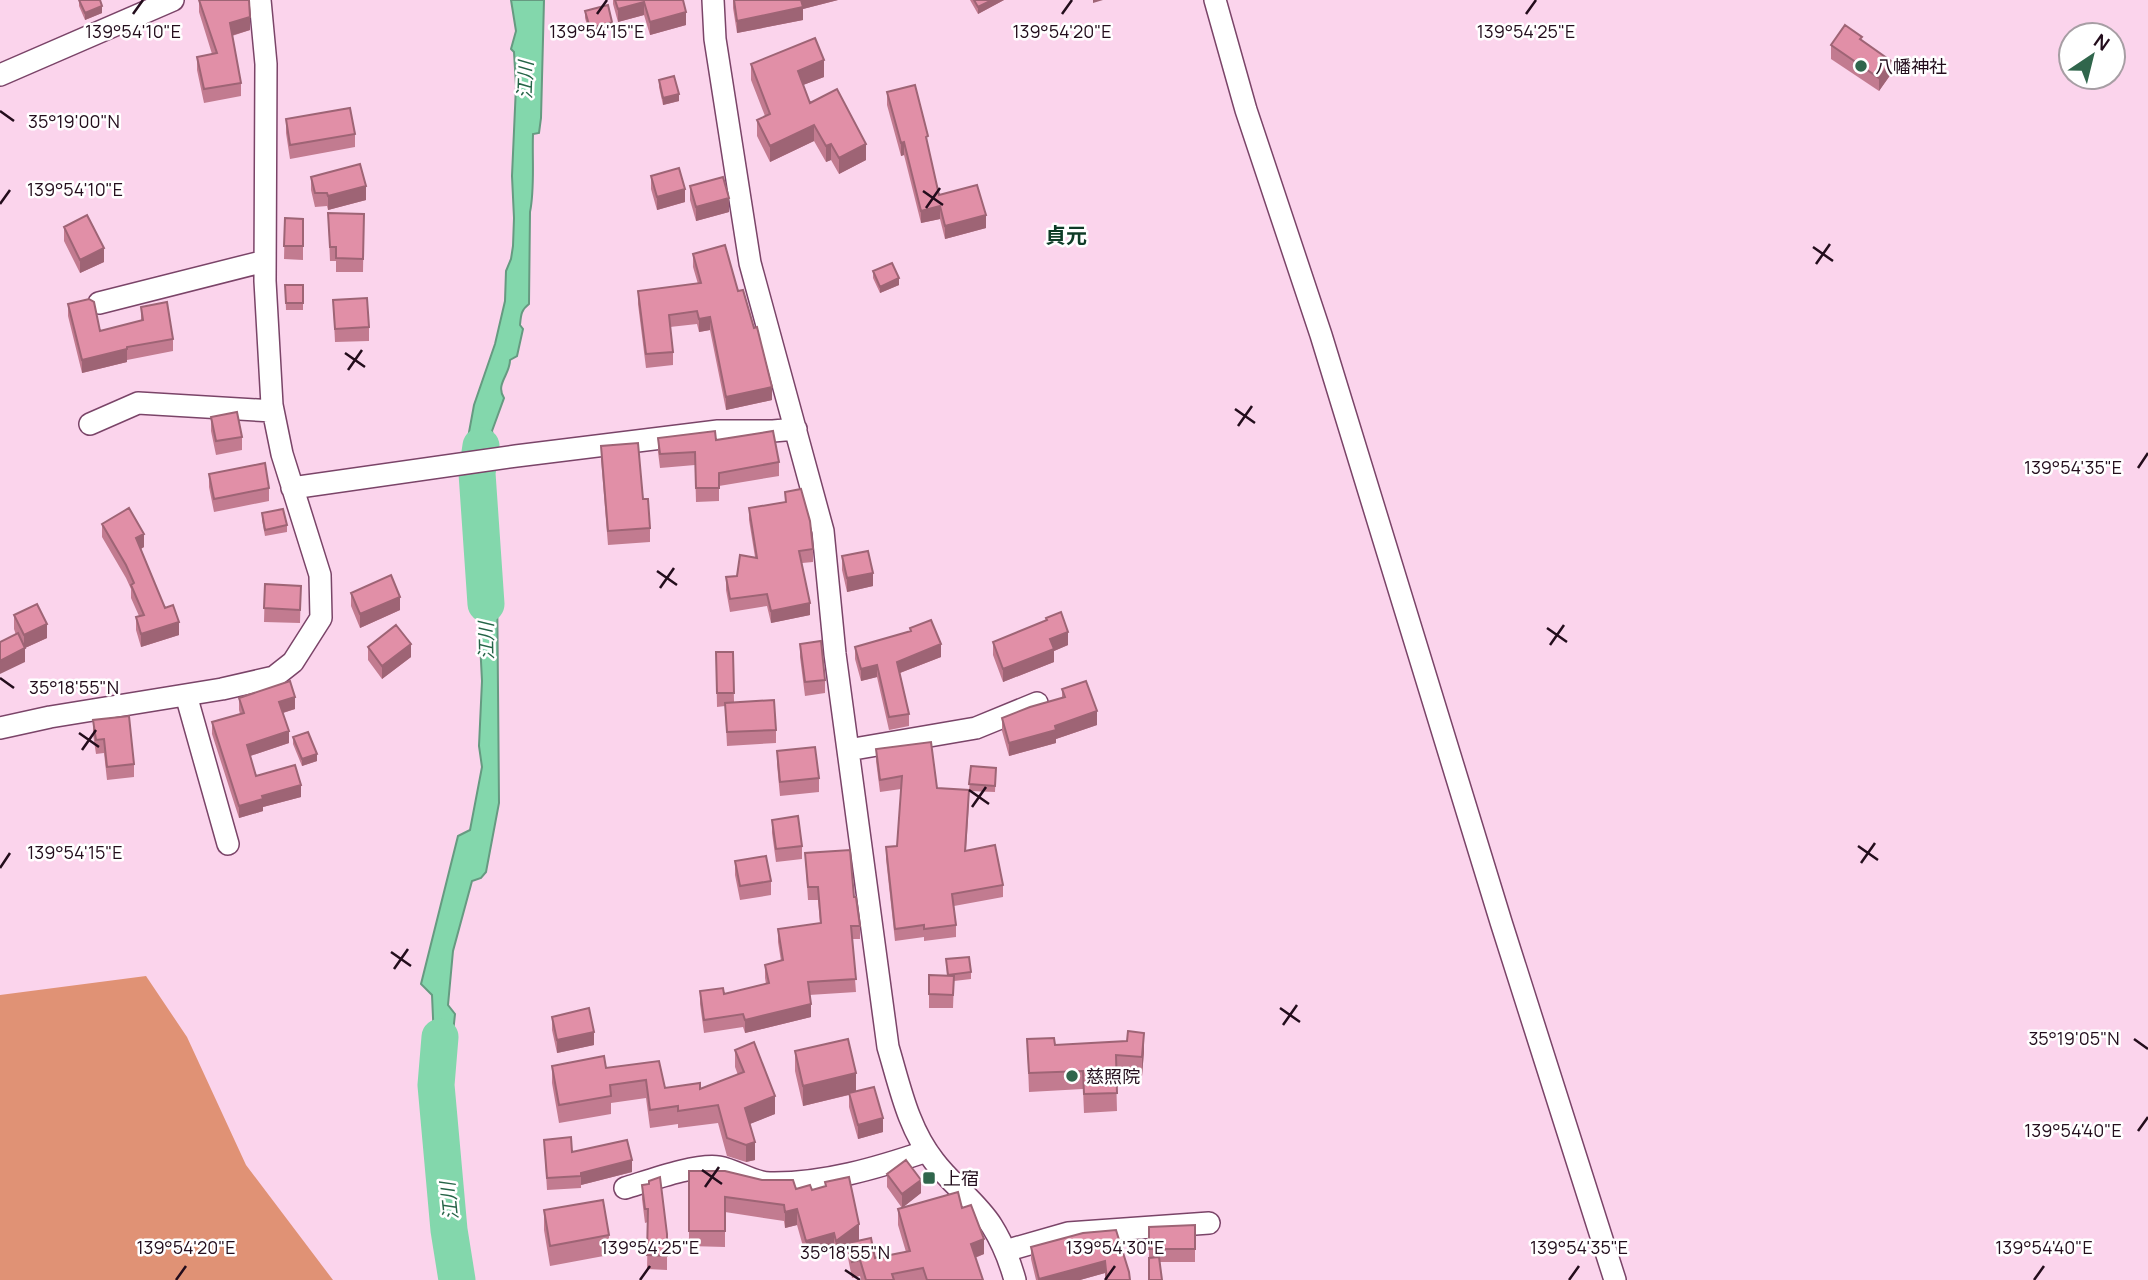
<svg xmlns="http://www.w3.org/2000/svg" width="2148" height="1280" font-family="Manrope,'Noto Sans JP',sans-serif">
<rect width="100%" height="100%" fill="#fbd4ec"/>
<path fill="#e09275" d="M146 976 187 1037 246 1165 333 1280H0V995Z"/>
<path fill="#83d7ac" stroke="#669a81" stroke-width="2" d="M511 0H544L541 118 539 133 533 134C532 159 535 188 530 212L529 304C521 310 521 315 520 325L523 329 517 356 510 360C510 375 495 384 504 398L492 431 495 449 465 454 474 405 495 344 505 301 506 271 511 259 513 246 514 218 512 176 516 86 514 52 511 49 516 31Z
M484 554 495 558 497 576 499 803 486 872 481 878 472 881 453 951 448 1005 455 1014 449 1071 442 1072 436 1085 432 995 421 984 458 836 470 830 482 767 479 746 482 681 479 622 481 604 480 558Z"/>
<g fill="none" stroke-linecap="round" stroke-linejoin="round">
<path stroke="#83d7ac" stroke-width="37" d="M481 446 477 473 486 604
M440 1037 436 1085 449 1230 457 1280"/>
<defs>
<path id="minor" d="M713 0 715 39 750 263 823 531 835 654 888 1047C900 1087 908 1128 934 1161 951 1184 977 1202 992 1226 1002 1242 1010 1262 1015 1280
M1215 0 1246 110 1321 335 1501 922 1615 1280
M0 75 173 0
M99 303 265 261
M90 424 138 403 273 411
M292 488 516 456 718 431H773L796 429
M186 695 228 844
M0 728 50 717 222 689 274 677 293 662 321 618 320 575 282 454 272 405 265 281 266 64 260 0
M848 750 976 728 1037 703
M625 1188C648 1181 697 1163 719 1167 736 1170 753 1183 770 1183 823 1184 877 1168 927 1151
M1005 1251 1068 1233 1209 1223"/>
</defs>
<use href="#minor" stroke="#7a4468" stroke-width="24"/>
<use href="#minor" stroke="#fff" stroke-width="21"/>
</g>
<path fill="#c27b90" d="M79 0 102 13 85 20 79 6Z
M199 0 250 30 232 36 241 83V96L204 103 197 70V57L212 54 199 12Z
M613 0H683L686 25 650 35 644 15 618 22 613 4Z
M733 0H838L803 9V20L737 33 733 8Z
M970 0H1004L978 14Z
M585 11 612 29 590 35 585 18Z
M1862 40 1891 74 1879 91 1831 59V45Z
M751 64 824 77 803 85 810 103 866 160 839 174 831 160 826 162 814 141 770 162 757 136V120L765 116 751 80Z
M659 80 679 101 663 105 659 87Z
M887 92 928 147 939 195 986 228 945 239 940 219 921 223 904 155 901 156 887 105Z
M286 119 355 134V147L290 159 286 133Z
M651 176 685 202 657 210 651 189Z
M311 177 366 200 328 210 327 206 315 207 311 190Z
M690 186 729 212 696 221 690 200Z
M328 213 364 214 363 272H336V261H330Z
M285 218 303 219V260L284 259Z
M64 227 104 262 80 273 64 241Z
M693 254 738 291 772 400 726 410 710 330 699 332 697 324 670 327 673 352V365L646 368 638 304V291L698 284 693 267Z
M873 271 899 285 880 293 873 278Z
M285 285H303V310H286Z
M333 300 369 327V341L335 342Z
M68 304 100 331 141 321V307L173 339V351L127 360V362L82 373 68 316Z
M211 417 242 437V450L216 455 211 431Z
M658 438 716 440 779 462V476L719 486V501L696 502 695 465 660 468 658 452Z
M601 446 643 499 650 528V542L608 545 601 459Z
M209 474 269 488V501L214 512 209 487Z
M785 492 813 549V562L802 563 810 615 771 623 767 606 730 612 726 590V577L737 576 755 557 749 520V508L785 503Z
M262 513 287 525V532L265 536 262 520Z
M102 524 144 547 141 549 165 608 179 635 141 647 136 630V617L139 616 131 598V589L126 578 102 537Z
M842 556 873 586 847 592 842 570Z
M265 584 301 586 300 623 264 622Z
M351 593 400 610 360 628 351 606Z
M14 615 47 638 25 648V662L14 629Z
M1046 618 1068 645 1054 651V662L1003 682 993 655V642L1046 621Z
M910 628 941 657 900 673 909 714V726L889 730 877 677 861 681 855 659V647L910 631Z
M800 644 825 680V693L805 696 800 657Z
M368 647 411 657 382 679 368 660Z
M716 652H733L734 702 776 730V743L727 746 725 706 717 707Z
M1062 689 1097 725 1056 739V743L1009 756 1002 731V718L1062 698Z
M239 698 295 709 283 713 289 743 250 756 256 776 301 797 263 807V811L239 818 212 734V722L240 714 239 710Z
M93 720 134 764V777L107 780 104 753 96 754 93 734Z
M293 737 317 761 302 766 293 744Z
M876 749 937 788 969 802 966 851 1003 885V897L954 906 956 925V937L924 941V937L895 941 886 859V847L897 846 901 789 880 792 876 761Z
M777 751 819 778V792L780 796 777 764Z
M971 766 996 768 995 792 969 791Z
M772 820 802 846V859L776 862 772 833Z
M805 853 854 897 860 926V939H852L856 992 809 995 811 1017 745 1033 743 1027 704 1033 700 1004V991L724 994 766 984 765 978V965L781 961 778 942V929L820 923 818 900H808Z
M735 861 771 881V895L740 900 735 875Z
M946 959 971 972V979L954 981 953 1008H929V975L947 976Z
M552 1017 594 1045 557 1053 552 1030Z
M1027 1039 1055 1045 1144 1051 1142 1076 1116 1073 1117 1111 1084 1113 1083 1089 1029 1092Z
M735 1050 775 1114 749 1124 755 1160 746 1162 727 1156 718 1123 678 1128V1124L650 1128 646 1098 611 1103V1114L559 1123 552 1083V1066L606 1068 659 1061 665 1088 700 1089 738 1075 735 1067Z
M795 1051 856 1091 883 1132 858 1139 849 1107V1095L803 1106 795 1071Z
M544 1140 572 1152 632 1172 581 1185V1188L547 1190Z
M689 1171 796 1189 812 1190 825 1186V1182L859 1240 875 1258 906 1252 898 1225V1209L962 1208 984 1254 975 1258 983 1280H861L860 1276 852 1278 848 1258V1248L836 1257 834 1249 806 1257 797 1225 785 1228 784 1221 725 1212V1247L689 1246Z
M887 1174 921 1193 902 1208 887 1187Z
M642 1185 667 1234V1270L647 1269 648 1222 645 1223 642 1199Z
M544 1210 609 1235V1255L550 1266 544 1230Z
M1195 1225V1262H1160L1149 1280V1227Z
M1083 1233 1130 1280H1105V1273L1080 1280H1036L1031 1259V1247Z"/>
<path fill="#9e6475" d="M800 0H838L803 9V20L737 33V21Z
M992 0H1004L978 14V7Z
M1093 0H1103L1093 3Z
M644 2V15L618 22V9Z
M102 6V13L85 20V13Z
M686 12V25L650 35V22Z
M250 17V30L230 36V23Z
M612 22V29L590 35V28Z
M824 60V77L798 87V71Z
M1891 61V74L1879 91V78Z
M679 94V101L663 105V98Z
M814 125V141L770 162V146Z
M904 142V155L901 156V143Z
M831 144V160L826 162V146Z
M866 144V160L839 174V158Z
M366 186V200L328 210V196Z
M685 189V202L657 210V197Z
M729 198V212L696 221V207Z
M940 206V219L921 223V211Z
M986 215V228L945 239V226Z
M104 248V262L80 273V260Z
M899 278V285L880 293V287Z
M710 317V330L699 332V319Z
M127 349V362L82 373V360Z
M772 387V400L726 410V397Z
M144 534V547L136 551V538Z
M873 573V586L847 592V578Z
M400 597V610L360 628V614Z
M810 603V615L771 623V611Z
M179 622V635L141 647V634Z
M47 624V638L25 648V662L0 674V661L24 649V635Z
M1068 632V645L1054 651V662L1003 682V669L1050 639Z
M411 644V657L382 679V666Z
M941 644V657L897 674V662Z
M877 665V677L861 681V669Z
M295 697V709L279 714V702Z
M1097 711V725L1056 739V743L1009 756V743L1055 726Z
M289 731V743L247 757V745Z
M317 754V761L302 766V759Z
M301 785V797L263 807V811L239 818V806L262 796Z
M811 1004V1017L745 1033V1020Z
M594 1032V1045L557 1053V1040Z
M1144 1033V1051L1142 1076V1057Z
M856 1073V1093L803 1106V1086Z
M775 1096V1114L745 1126V1108Z
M883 1118V1132L858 1139V1125Z
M755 1142V1160L746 1162V1145Z
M632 1160V1172L581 1185V1173Z
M921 1180V1193L902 1208V1194Z
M797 1209V1225L785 1228V1212Z
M859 1224V1240L848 1243V1248L836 1257V1241Z
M834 1233V1249L806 1257V1241Z
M984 1239V1254L971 1259V1244Z
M1105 1261V1273L1080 1280H1039V1279Z"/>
<path fill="#e18fa7" stroke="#9e6475" stroke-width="2" d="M79 0H100L102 6 85 13Z
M199 0H249L250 17 230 23 241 83 204 89 197 57 217 53Z
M615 0H683L686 12 650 22 644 2 618 9Z
M734 0H801L803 7 737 21Z
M974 0H992L978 7Z
M608 5 612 22 590 28 585 11Z
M1845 25 1862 37 1860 39 1891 61 1879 78 1831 45Z
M815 38 824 60 798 71 810 103 837 89 866 144 839 158 831 144 826 146 814 125 770 146 757 120 770 114 751 64Z
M674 76 679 94 663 98 659 80Z
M915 85 928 136 926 137 939 195 977 185 986 215 945 226 940 206 921 211 904 142 901 143 887 92Z
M350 108 355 134 290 145 286 119Z
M360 164 366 186 328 196 327 193H315L311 177Z
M679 168 685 189 657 197 651 176Z
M723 177 729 198 696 207 690 186Z
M328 213 364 214 363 259 336 258V247H330Z
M87 215 104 248 80 260 64 227Z
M285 218 303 219V246H284Z
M725 245 738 291 743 290 754 328 757 327 772 387 726 397 710 317 699 319 697 311 669 315 673 352 646 354 638 291 701 283 693 254Z
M892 263 899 278 880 287 873 271Z
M285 285H303V303H286Z
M367 298 369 327 335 329 333 300Z
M89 299 94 302 100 331 143 320 141 307 167 302 173 339 127 347V349L82 360 68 304Z
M237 412 242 437 216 441 211 417Z
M715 431 716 440 773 431 779 462 719 473V488H696L695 452 660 454 658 438Z
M638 443 643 499H648L650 528 608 531 601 446Z
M265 463 269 488 214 499 209 474Z
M801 489 810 521 813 549 799 551 810 603 771 611 767 594 730 599 726 577 737 576 740 555 757 558 749 508 786 502 785 492Z
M129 508 144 534 136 538 165 608 173 605 179 622 141 634 136 617 144 615 131 585 134 583 126 565 102 524Z
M283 509 287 525 265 530 262 513Z
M868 551 873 573 847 578 842 556Z
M391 575 400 597 360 614 351 593Z
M265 584 301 586 300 610 264 608Z
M37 604 47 624 24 635 14 615Z
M1061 612 1068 632 1050 639 1054 649 1003 669 993 642 1047 620 1046 618Z
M931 620 941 644 897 662 909 714 889 717 877 665 861 669 855 647 911 631 910 628Z
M396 625 411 644 382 666 368 647Z
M18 633 25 648 0 661V642Z
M821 641 825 680 805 682 800 644Z
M716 652H733L734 693H717Z
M290 681 295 697 279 702 289 731 247 745 256 776 295 765 301 785 262 796 263 799 239 806 212 722 244 713 239 698Z
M1086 681 1097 711 1055 726 1056 730 1009 743 1002 718 1030 707 1065 697 1062 689Z
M774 700 776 730 727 732 725 703Z
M129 716 134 764 107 767 104 739 96 740 93 720Z
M308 732 317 754 302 759 293 737Z
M931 742 937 788 969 790 965 851 995 845 1003 885 952 894 956 925 924 929V925L895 929 886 847 897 846 902 776 880 780 876 749Z
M815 747 819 778 780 782 777 751Z
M971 766 996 768 995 786 969 784Z
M798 816 802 846 776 849 772 820Z
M850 850 854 897H856L860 926H851L856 979 808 982 811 1004 745 1020 743 1014 704 1020 700 991 723 988 724 994 769 983 765 965 783 960 778 929 821 923 818 887H808L805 853Z
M766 856 771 881 740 886 735 861Z
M969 957 971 972 948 975 946 959Z
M929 975 954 976 953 995 929 994Z
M589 1008 594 1032 557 1040 552 1017Z
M1128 1031 1144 1033 1142 1057 1116 1055 1117 1093 1084 1094 1083 1071 1029 1073 1027 1039 1054 1038 1055 1045 1127 1041Z
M848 1039 856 1073 803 1086 795 1051Z
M754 1042 775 1096 745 1108 755 1142 746 1145 727 1138 718 1105 678 1111V1106L650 1110 646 1080 610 1085 611 1096 559 1105 552 1066 604 1056 606 1068 659 1061 665 1088 700 1083V1089L744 1072 735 1050Z
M874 1087 883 1118 858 1125 849 1093Z
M571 1137 572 1152 627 1140 632 1160 581 1173V1176L547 1178 544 1140Z
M906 1160 921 1180 902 1194 887 1174Z
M689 1171H725L762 1180H793L796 1189 810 1185 812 1190 826 1186 825 1182 849 1177 859 1224 836 1241 834 1233 806 1241 797 1209 785 1212 784 1205 725 1197V1231H689Z
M660 1177 667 1234V1256L647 1255 648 1209H645L642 1185 649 1184V1181Z
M958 1192 962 1208 971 1205 984 1239 971 1244 983 1280H927L923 1268 892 1274 894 1280H866L860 1260 852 1262 848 1243 871 1238 875 1258 910 1251 898 1209Z
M603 1200 609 1235 550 1246 544 1210Z
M1195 1225V1249H1149V1227Z
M1116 1230 1129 1272 1130 1280H1107L1105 1261 1039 1279 1031 1247 1083 1233Z
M1159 1257 1162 1280H1149V1258Z"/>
<path fill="none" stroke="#230d1c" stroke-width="2.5" d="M133 14 143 0M597 14 607 0M1062 14 1072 0M1526 14 1536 0M0 111 14 121M923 191 943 205M0 204 10 190M926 208 940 188M1813 247 1833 261M1816 264 1830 244M345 353 365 367M348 370 362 350M1235 409 1255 423M1238 426 1252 406M2138 468 2148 453M657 571 677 585M660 588 674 568M1547 628 1567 642M1550 645 1564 625M0 678 14 688M79 733 99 747M82 750 96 730M969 790 989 804M972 807 986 787M1858 846 1878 860M1861 863 1875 843M0 868 10 853M391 952 411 966M394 969 408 949M1280 1008 1300 1022M1283 1025 1297 1005M2134 1039 2148 1049M2138 1131 2148 1117M702 1170 722 1184M705 1187 719 1167M845 1270 860 1280M176 1280 186 1266M640 1280 650 1266M1105 1280 1115 1266M1569 1280 1579 1266M2034 1280 2044 1266"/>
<g fill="#30664c" stroke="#fff" stroke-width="2.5">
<circle cx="1861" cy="66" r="7"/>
<circle cx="1072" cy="1076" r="7"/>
<rect x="922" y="1171" width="14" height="14" rx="3.5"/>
</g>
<g text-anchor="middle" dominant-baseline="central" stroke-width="5" stroke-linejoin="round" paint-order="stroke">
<g font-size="18" fill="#230d1c" stroke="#fff" text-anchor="start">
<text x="1875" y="66">八幡神社</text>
<text x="1086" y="1076">慈照院</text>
<text x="943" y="1178">上宿</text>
</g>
<g font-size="19" font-style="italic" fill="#256447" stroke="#fff">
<text transform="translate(525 80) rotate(-88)">江川</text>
<text transform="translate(486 641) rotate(-91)">江川</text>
<text transform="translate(449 1201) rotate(-96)">江川</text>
</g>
<g font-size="21" font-weight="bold" fill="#0e3b27" stroke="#fff">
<text x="1066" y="235">貞元</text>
</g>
</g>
<g font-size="18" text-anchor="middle" fill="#230d1c" stroke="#fff" stroke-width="5" stroke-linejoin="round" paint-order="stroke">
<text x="133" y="38">139°54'10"E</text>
<text x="597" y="38">139°54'15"E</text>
<text x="1062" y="38">139°54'20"E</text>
<text x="1526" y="38">139°54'25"E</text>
<text x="74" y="128">35°19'00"N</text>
<text x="75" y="196">139°54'10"E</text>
<text x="2073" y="474">139°54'35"E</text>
<text x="74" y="694">35°18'55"N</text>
<text x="75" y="859">139°54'15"E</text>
<text x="2074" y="1045">35°19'05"N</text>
<text x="2073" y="1137">139°54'40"E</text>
<text x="186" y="1254">139°54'20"E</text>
<text x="650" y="1254">139°54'25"E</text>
<text x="1115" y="1254">139°54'30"E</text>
<text x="1579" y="1254">139°54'35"E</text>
<text x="2044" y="1254">139°54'40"E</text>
<text x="845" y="1259">35°18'55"N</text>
</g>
<g transform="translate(2092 56) rotate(35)"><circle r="33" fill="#ffffff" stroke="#a79ea4" stroke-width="2"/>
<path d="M0-5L12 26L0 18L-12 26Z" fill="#30664c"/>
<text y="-10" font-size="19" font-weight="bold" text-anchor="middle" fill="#230d1c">N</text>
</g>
</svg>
